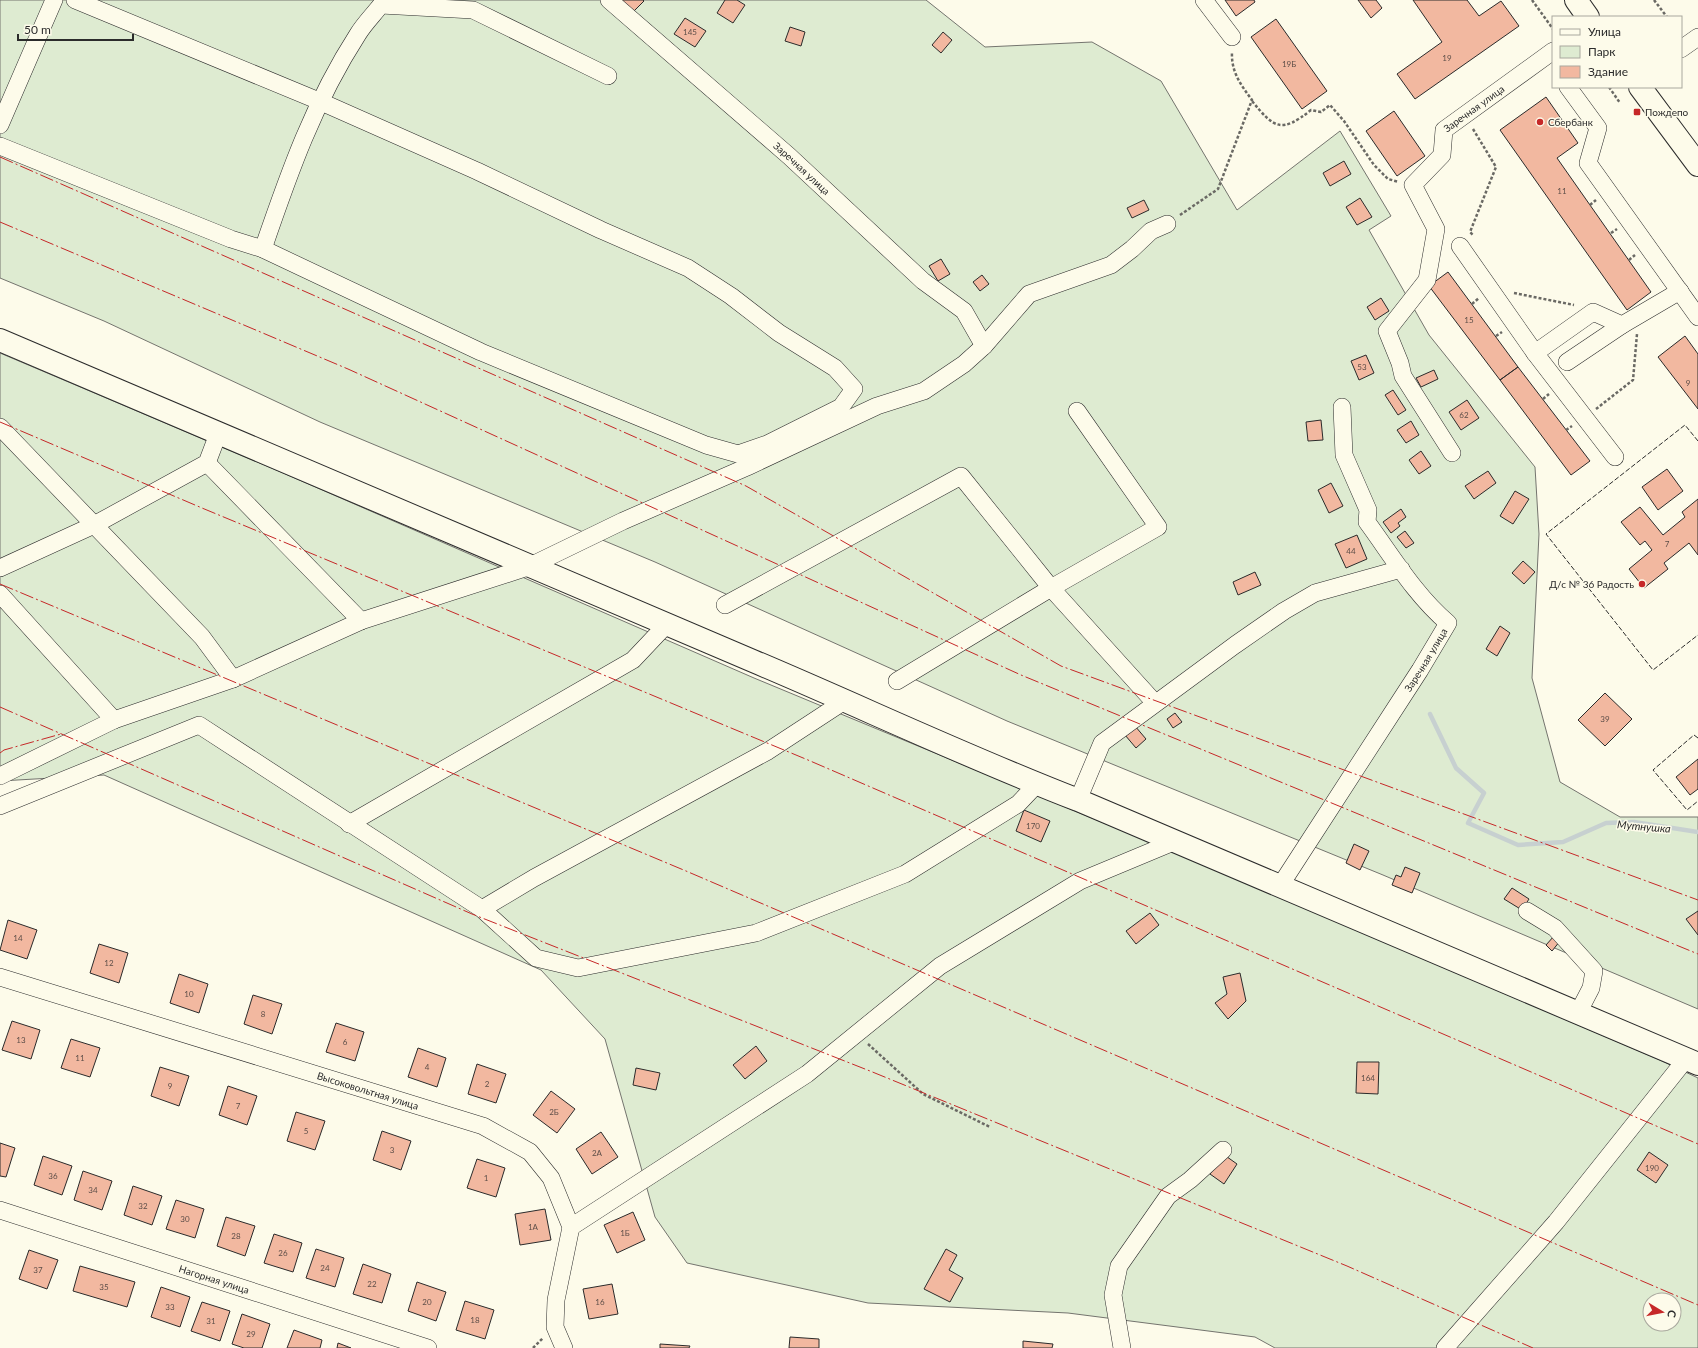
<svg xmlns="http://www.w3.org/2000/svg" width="1698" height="1348" font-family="Lato,sans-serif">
<rect width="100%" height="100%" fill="#fdfbea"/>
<path fill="#deebd1" stroke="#74746e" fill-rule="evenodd" d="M0 0H926L985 47 1092 42 1161 81 1237 210 1340 131 1391 216 1369 230 1429 335 1535 467 1539 534 1532 678 1560 782 1620 817H1698V1009L1383 875 1007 721 655 562 320 422 104 321 0 278Z
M0 353 281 472 754 678 1169 850 1660 1060 1698 1078V1348H1275L1255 1337 1068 1313 868 1303 687 1263 655 1217 605 1039 541 970 104 775 0 781ZM1650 1300H1674V1324H1650Z"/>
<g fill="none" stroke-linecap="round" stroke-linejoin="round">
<path stroke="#c7d0d0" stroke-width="4.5" d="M1430 714 1456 768 1484 793 1468 823 1518 845 1563 842 1606 823 1634 822 1698 832"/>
</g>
<path fill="#f2b8a0" stroke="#2b2b2b" d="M617 0H643L644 1 632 13Z
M725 0H737L745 5 733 23 717 13Z
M1225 0H1254L1255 2 1236 16Z
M1358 0H1376L1382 8 1371 18Z
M1413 0H1467L1479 16 1501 1 1519 26 1415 99 1397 74 1442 42Z
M685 18 706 31 695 47 674 34Z
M1276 19 1327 91 1302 109 1251 37Z
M790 27 805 32 801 46 785 41Z
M943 32 952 40 941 53 932 45Z
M1546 97 1578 143 1557 158 1651 292 1627 310 1500 130Z
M1394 111 1425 156 1397 176 1366 131Z
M1344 161 1351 174 1330 186 1323 173Z
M1360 198 1372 217 1357 225 1346 207Z
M1144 200 1149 210 1132 218 1127 208Z
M941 259 950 274 938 281 929 266Z
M1448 272 1518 367 1500 380 1429 286Z
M982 275 989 284 980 291 973 282Z
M1381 298 1389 311 1375 320 1367 307Z
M1685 336 1698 354V409L1658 357Z
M1366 355 1374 373 1359 380 1351 361Z
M1518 367 1590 461 1571 475 1500 380Z
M1434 370 1438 379 1421 387 1416 378Z
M1393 390 1406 410 1398 415 1385 395Z
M1467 400 1479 418 1461 430 1449 412Z
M1321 420 1323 440 1308 441 1306 422Z
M1411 421 1419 435 1406 443 1397 430Z
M1421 451 1431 466 1419 474 1409 460Z
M1667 469 1683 491 1658 510 1642 487Z
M1488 471 1496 483 1474 499 1465 486Z
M1331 483 1343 506 1329 513 1318 490Z
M1515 491 1529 499 1513 524 1500 516Z
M1698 499V555L1689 543 1664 563 1668 569 1644 588 1629 569 1652 550 1645 541 1640 545 1621 522 1640 507 1663 535 1685 517 1682 512Z
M1401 509 1406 517 1398 523 1400 526 1391 533 1383 522Z
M1405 531 1414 543 1406 548 1397 537Z
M1357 535 1367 559 1346 568 1335 544Z
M1523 561 1535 572 1524 584 1512 573Z
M1255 572 1261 585 1238 595 1233 582Z
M1500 626 1510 633 1497 656 1486 649Z
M1605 693 1632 719 1605 746 1578 720Z
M1175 713 1182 722 1173 728 1167 719Z
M1135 726 1146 739 1136 748 1125 735Z
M1698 759V789L1690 795 1676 777Z
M1024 810 1050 821 1041 842 1016 831Z
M1354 844 1369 851 1360 870 1346 863Z
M1405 867 1420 873 1412 893 1392 885 1396 875 1401 877Z
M1512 888 1529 899 1522 910 1504 899Z
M1698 911V935L1686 919Z
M1150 913 1159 925 1136 944 1126 931Z
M8 920 37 930 27 959 0 950Z
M1554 936 1560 941 1552 951 1546 945Z
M99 944 128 953 119 983 90 973Z
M1240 973 1246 1001 1228 1019 1215 1003 1227 994 1223 977Z
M179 974 208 984 199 1013 170 1003Z
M253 995 282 1004 272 1034 244 1024Z
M12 1021 40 1030 31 1059 2 1050Z
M336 1023 364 1032 355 1061 326 1052Z
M71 1039 100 1048 90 1077 61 1068Z
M756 1046 767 1061 745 1079 733 1065Z
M418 1048 446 1058 437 1087 408 1077Z
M1357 1062H1379L1378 1094 1356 1093Z
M477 1064 506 1074 496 1103 468 1094Z
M160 1067 189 1076 179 1106 151 1096Z
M636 1068 660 1073 656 1090 633 1085Z
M228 1086 257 1096 247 1125 219 1115Z
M551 1091 575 1109 557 1133 533 1115Z
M296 1112 325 1121 315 1150 287 1141Z
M382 1131 411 1141 401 1170 373 1160Z
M601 1132 618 1157 592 1174 576 1149Z
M0 1143 15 1148 6 1177 0 1176Z
M1649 1152 1668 1165 1656 1183 1637 1170Z
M1223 1154 1237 1164 1224 1184 1210 1174Z
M43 1156 72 1166 62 1195 34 1185Z
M477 1159 505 1168 496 1197 467 1188Z
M83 1171 112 1181 102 1210 74 1200Z
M133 1186 162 1196 152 1225 124 1215Z
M176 1200 204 1209 195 1238 166 1229Z
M545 1209 551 1240 520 1245 515 1214Z
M633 1212 645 1240 617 1253 604 1225Z
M226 1217 255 1226 245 1256 217 1246Z
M274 1234 302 1243 293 1272 264 1263Z
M316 1249 344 1258 335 1287 306 1278Z
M946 1249 957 1255 949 1270 963 1278 950 1302 924 1289Z
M29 1250 58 1260 47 1289 19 1279Z
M363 1264 391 1274 382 1303 353 1294Z
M80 1266 135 1282 127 1307 73 1291Z
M417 1282 446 1292 436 1321 408 1311Z
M612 1284 618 1314 589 1319 583 1289Z
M161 1287 190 1297 180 1327 151 1317Z
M465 1301 494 1310 485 1339 456 1330Z
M202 1302 230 1311 220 1341 191 1331Z
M242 1314 270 1324 262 1348H244L232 1344Z
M294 1330 322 1340 320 1348H287Z
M790 1337 819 1339V1348H789Z
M1023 1341 1053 1344 1052 1348H1023Z
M338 1343 351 1348H337Z
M660 1344 690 1346 689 1348H660Z"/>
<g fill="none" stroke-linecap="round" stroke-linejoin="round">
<defs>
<g id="minor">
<path id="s1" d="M609 0 789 156 923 281 964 311 984 346"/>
<path d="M1204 0 1232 37"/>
<path d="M1681 49 1698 37"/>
<path d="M1568 87 1598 128 1588 163 1698 317"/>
<path d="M0 125 54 0"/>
<path d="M0 146 231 239 263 249 481 352 706 445 738 454 767 444 841 407 854 389 835 368 779 333 731 296 688 268 601 230 477 171 319 101 75 0"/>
<path d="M1460 246 1535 353 1615 457"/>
<path d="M263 249C289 173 314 102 358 34 364 24 373 15 381 5L473 10 608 76"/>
<path d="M1535 353 1593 312 1622 325 1680 291"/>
<path d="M1567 362 1622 325"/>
<path d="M0 427 202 637 233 679"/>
<path id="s2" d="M1452 453 1403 376 1400 363 1387 331 1427 280 1436 229 1413 185 1442 155 1444 130 1553 51"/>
<path d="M207 463 361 621"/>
<path d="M0 568 94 525 207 463 218 434"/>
<path d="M0 594 114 720"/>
<path d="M725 605 961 476 1051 588 1155 703"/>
<path d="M897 681 1051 588 1158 527 1077 411"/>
<path d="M0 776 114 720 233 679 361 621 528 567 623 521 747 467 877 406 924 391 964 364 984 346 1029 294 1111 265 1132 249 1151 231 1167 224"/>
<path d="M1078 800 1102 743 1235 645 1284 611 1315 593 1401 569"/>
<path d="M0 806 199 725 482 909 536 958 578 968 756 933 905 874 1018 804 1037 784"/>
<path d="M349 824 633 660 667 624"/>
<path id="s3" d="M1280 886 1420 670 1448 623C1415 595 1392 556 1367 522L1368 510 1344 455 1342 407"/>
<path d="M482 909 534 878 768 751 846 700"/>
<path d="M1527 911 1555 928 1594 971 1591 988 1578 1013"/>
<path id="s4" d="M0 977 483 1126 530 1152 551 1178 571 1227 556 1300 555 1327 564 1348"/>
<path id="s5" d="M0 1210 428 1348"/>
<path d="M571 1227 807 1074 940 966 1080 881 1176 841"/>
<path d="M1122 1348 1113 1295 1119 1266 1168 1196 1190 1180 1223 1150"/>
<path d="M1445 1348 1556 1222 1686 1059"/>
</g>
<path id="major" d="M1576 0 1588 17
M1640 87 1698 165
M0 340C251 448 502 555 753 661 862 707 969 758 1078 800L1698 1064"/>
</defs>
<use href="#minor" stroke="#2b2b2b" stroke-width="18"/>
<use href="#major" stroke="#2b2b2b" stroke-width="24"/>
<path stroke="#6a6964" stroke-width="2.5" stroke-dasharray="3 2" stroke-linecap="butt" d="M1532 0 1553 29
M1654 0 1667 17
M1609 87 1620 103
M1252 101C1274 128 1281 134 1311 110L1321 112 1330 105 1344 121 1374 165 1388 179 1399 182
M1473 129 1496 167 1470 232 1473 235
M1590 205 1596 200
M1180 215 1218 189 1252 100C1241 85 1231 72 1232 52
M1611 233 1617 229
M1629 260 1635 255
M1514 293 1574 305
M1472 304 1479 298
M1496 336 1502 332
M1543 399 1549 394
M1596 409 1633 380 1637 334
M1566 430 1572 426
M868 1044 923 1094 990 1127
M533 1348 543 1338"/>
<use href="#minor" stroke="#fdfbea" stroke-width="17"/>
<use href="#major" stroke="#fdfbea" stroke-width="22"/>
<path stroke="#2b2b2b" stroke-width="1" stroke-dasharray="5 2" stroke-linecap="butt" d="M1698 441 1685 425 1546 534 1653 670 1698 635
M1698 738 1694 735 1653 770 1687 810 1698 801"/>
<path stroke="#c62828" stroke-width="1" stroke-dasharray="14 3 2 3" stroke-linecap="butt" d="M0 157 746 486 1061 666 1698 900
M0 222 348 369 1021 675 1698 954
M0 422 202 508 808 760 1698 1144
M0 584 686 871 1698 1305
M0 707 472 914 870 1071 1347 1266 1533 1348
M0 753 4 750 61 734"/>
</g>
<g fill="#c62828" stroke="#fdfbea" stroke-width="1.5">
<rect x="1633" y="108" width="8" height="8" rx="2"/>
<circle cx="1540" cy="122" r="4"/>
<circle cx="1642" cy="584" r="4"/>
</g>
<g text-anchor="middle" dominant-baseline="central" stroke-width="3" stroke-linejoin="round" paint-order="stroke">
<g font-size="8" fill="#5d4e48">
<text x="690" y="32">145</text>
<text x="1447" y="58">19</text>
<text x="1289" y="64">19Б</text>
<text x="1562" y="191">11</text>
<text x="1469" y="320">15</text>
<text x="1362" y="367">53</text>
<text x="1688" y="383">9</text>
<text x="1464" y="415">62</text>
<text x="1667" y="544">7</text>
<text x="1351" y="551">44</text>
<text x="1605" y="719">39</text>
<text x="1033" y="826">170</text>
<text x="18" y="938">14</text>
<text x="109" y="963">12</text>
<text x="189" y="994">10</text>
<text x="263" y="1014">8</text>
<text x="21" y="1040">13</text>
<text x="345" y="1042">6</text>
<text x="80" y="1058">11</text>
<text x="427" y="1067">4</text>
<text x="1368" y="1078">164</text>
<text x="487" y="1084">2</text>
<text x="170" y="1086">9</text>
<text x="238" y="1106">7</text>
<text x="554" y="1112">2Б</text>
<text x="306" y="1131">5</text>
<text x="392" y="1150">3</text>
<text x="597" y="1153">2А</text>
<text x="1652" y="1168">190</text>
<text x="53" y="1176">36</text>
<text x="486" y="1178">1</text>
<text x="93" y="1190">34</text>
<text x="143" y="1206">32</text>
<text x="185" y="1219">30</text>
<text x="533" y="1227">1А</text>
<text x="625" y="1233">1Б</text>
<text x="236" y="1236">28</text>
<text x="283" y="1253">26</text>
<text x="325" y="1268">24</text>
<text x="38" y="1270">37</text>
<text x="372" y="1284">22</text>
<text x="104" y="1287">35</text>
<text x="427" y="1302">20</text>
<text x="600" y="1302">16</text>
<text x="170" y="1307">33</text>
<text x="475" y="1320">18</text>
<text x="211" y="1321">31</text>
<text x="251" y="1334">29</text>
</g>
<g font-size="10" fill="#2b2b2b" stroke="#fdfbea">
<text stroke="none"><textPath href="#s2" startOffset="409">Заречная улица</textPath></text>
<text stroke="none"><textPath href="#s1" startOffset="256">Заречная улица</textPath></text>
<text stroke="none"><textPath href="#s3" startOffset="269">Заречная улица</textPath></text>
<text stroke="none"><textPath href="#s4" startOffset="385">Высоковольтная улица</textPath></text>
<text stroke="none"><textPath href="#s5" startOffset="225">Нагорная улица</textPath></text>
</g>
<g font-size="10" fill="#2b2b2b" stroke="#fdfbea" text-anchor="start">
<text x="1645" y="112">Пождепо</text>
<text x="1548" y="122">Сбербанк</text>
<text x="1634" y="584" text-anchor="end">Д/с № 36 Радость</text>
</g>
<g font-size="11" font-style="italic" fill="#2b2b2b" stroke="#fdfbea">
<text transform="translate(1644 826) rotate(5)">Мутнушка</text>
</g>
</g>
<rect x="1552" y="16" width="130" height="72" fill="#fdfbea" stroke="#a9a89e"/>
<rect x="1560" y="29" width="20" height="6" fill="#fdfbea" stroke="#a9a89e"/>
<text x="1588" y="36" font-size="12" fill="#2b2b2b">Улица</text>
<rect x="1560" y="46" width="20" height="12" fill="#deebd1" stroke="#a9a89e"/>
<text x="1588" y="56" font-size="12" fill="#2b2b2b">Парк</text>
<rect x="1560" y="66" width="20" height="12" fill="#f2b8a0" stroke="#a9a89e"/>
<text x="1588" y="76" font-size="12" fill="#2b2b2b">Здание</text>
<g transform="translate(1662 1312) rotate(100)"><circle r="19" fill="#fdfbea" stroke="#a9a89e"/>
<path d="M0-3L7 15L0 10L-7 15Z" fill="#c62828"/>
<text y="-6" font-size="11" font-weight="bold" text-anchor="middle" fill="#2b2b2b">С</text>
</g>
<path d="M18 34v6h115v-6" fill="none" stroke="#2b2b2b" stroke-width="2"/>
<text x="24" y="34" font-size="12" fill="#2b2b2b" stroke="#fdfbea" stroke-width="3" paint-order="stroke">50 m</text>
</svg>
